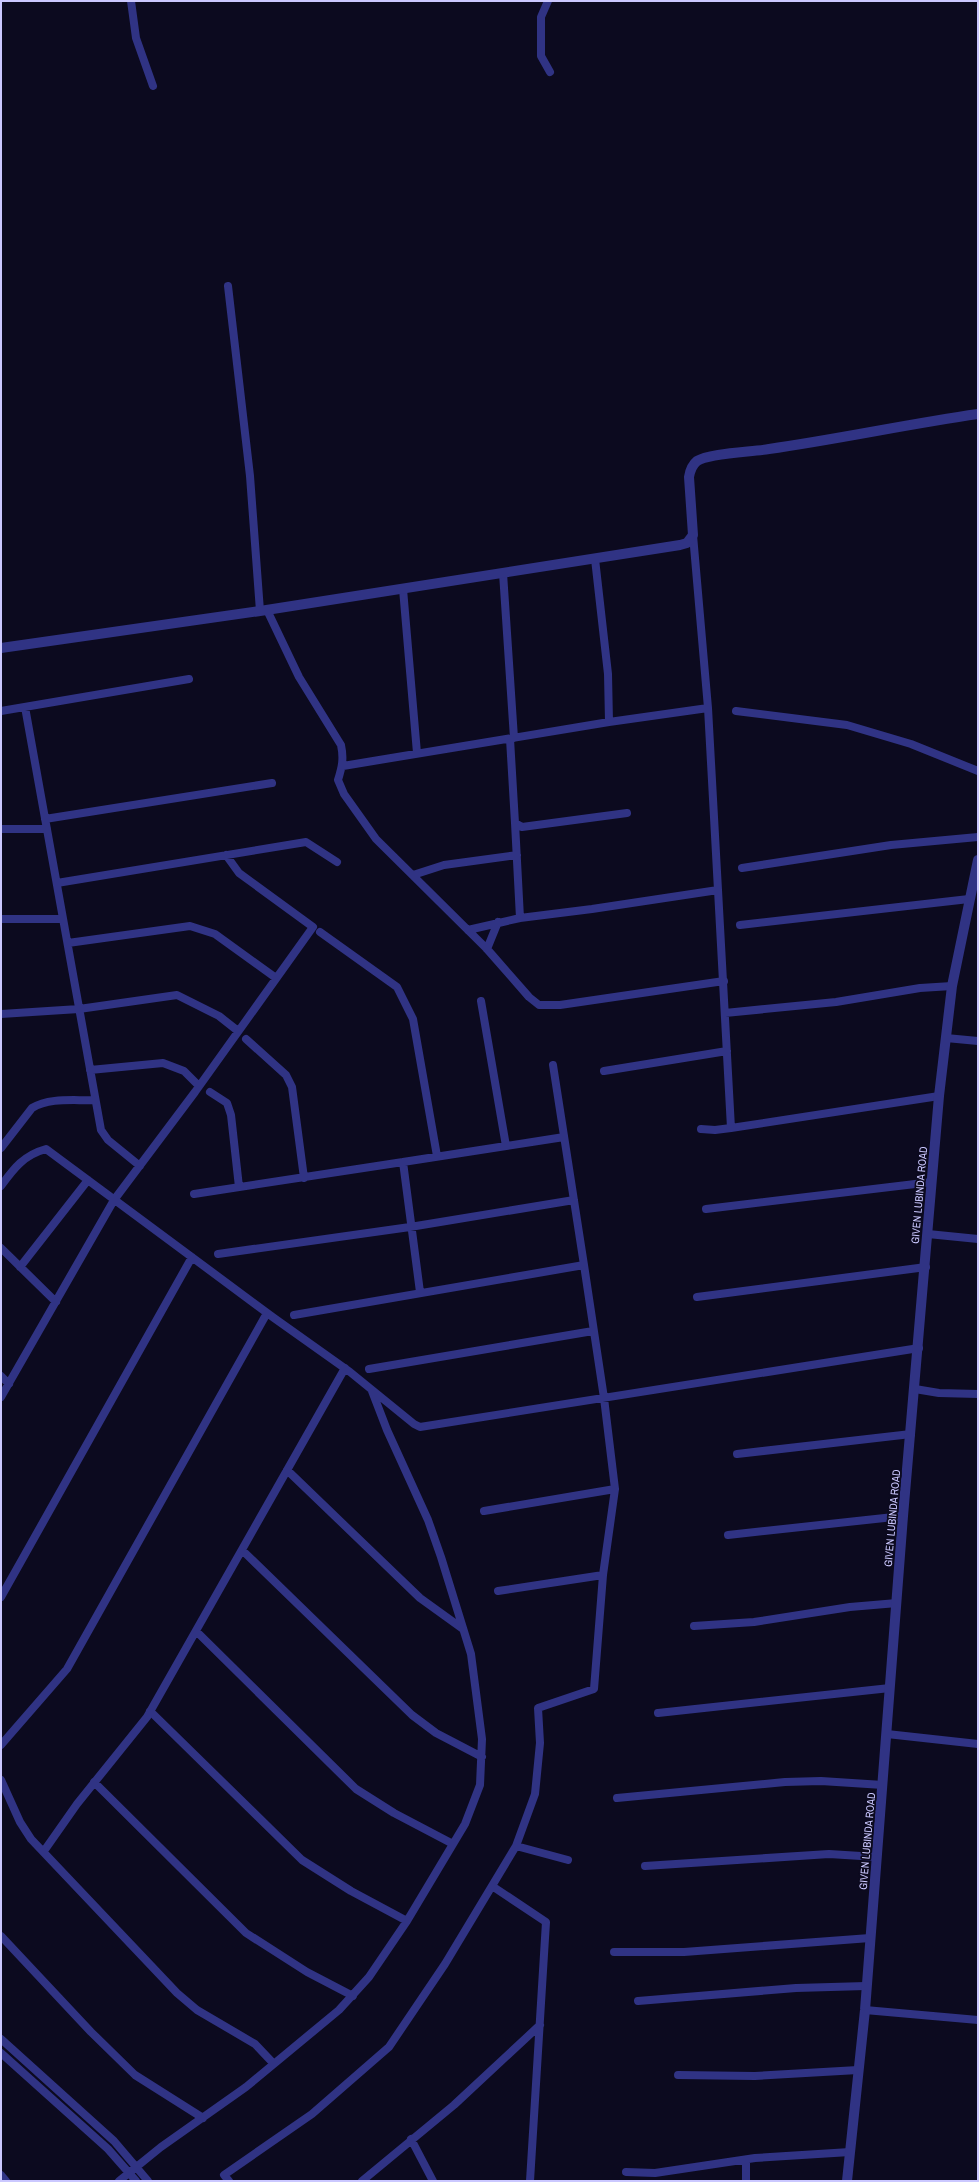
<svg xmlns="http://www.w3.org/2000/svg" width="979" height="2182" font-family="'Archivo Narrow',sans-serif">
<rect width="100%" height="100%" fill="#0c0a1f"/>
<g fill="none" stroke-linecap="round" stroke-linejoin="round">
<path stroke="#303384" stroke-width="8" d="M131 1 136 38 153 86
M548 1 541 17V56L550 72
M228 286 250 476 260 611
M693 535 708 708 718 890
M595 559 608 674 609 722
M503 573 514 738
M403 589 417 753
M267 610 299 677 341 745C344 759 342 767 338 780L344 794 376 839 487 949 529 997 539 1005H560L724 981
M25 707 101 1130 108 1140 140 1166
M1 711 189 679
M736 711 847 725 911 744 978 771
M510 739 515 823 522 827 627 813
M343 766 609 722 708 708
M45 819 272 783
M515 823 520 918
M1 829H47
M742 868 891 845 978 837
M413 875 444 865 517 855
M57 883 306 842 337 862
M1 919H63
M740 925 969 899
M468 930 520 918 592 909 718 890 731 1128
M320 932 397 987 413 1019 437 1156
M68 943 190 926 215 934 276 978
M487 949 498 922
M481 1001 506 1146
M725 1013 836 1002 920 988 952 986
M1 1014 79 1009 177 995 219 1016 238 1031
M946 1038 978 1041
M246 1039 286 1075 292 1087 304 1178
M553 1065 584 1265
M90 1070 163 1063 184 1071 199 1086
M604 1071 727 1051
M210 1092 227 1103 231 1115 239 1187
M701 1129 715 1130 731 1128 939 1096
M1 1148 32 1108C50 1097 75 1101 95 1100
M1 1186C14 1168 24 1155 46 1149L274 1318 350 1372 414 1424 420 1427 919 1348
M194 1194 403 1162
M706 1209 932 1182
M928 1234 978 1239
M1 1248 56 1302
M218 1254 410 1227 574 1200
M20 1267 88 1180
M420 1292 403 1162 564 1137
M697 1297 926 1267
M369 1369 593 1331
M1 1376 9 1384
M915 1389 939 1393 978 1394
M1 1397 114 1200 195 1092 313 927 239 873 226 855
M737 1454 911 1434
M287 1470 420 1598 463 1629
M484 1511 615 1489
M728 1535 903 1516
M242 1550 412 1715 436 1733 482 1757
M498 1591 603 1575
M1 1597 192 1257
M694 1626 754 1622 850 1607 897 1603
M196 1631 356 1789 394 1813 453 1844
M150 1711 302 1860 351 1891 407 1921
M658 1713 890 1688
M887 1734 978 1744
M1 1745 67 1669 267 1313
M1 1780 20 1822 31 1839 177 1993 197 2010 255 2044 273 2063
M94 1782 246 1933 307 1972 353 1996
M617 1798 785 1782 821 1781 883 1785
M516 1846 568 1860
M44 1851 77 1804 147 1717 345 1368
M645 1866 829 1854 877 1857
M492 1886 546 1922 530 2181
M1 1936 91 2032 135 2075 203 2118
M614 1952H684L870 1938
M638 2001 796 1988 866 1986
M865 2010 978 2020
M1 2039 114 2141 148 2181
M1 2053 108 2149 136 2181
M678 2075 755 2076 858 2070
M411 2139 433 2181
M746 2160V2181
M626 2172 655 2173 755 2158 850 2152
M1 2175 6 2181
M119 2181 161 2147 246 2087 339 2010 369 1977 407 1921 465 1824 480 1785 482 1739 471 1654 441 1557 428 1520 387 1430 372 1391
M229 2181 224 2175 312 2114 389 2047 445 1964 516 1846 535 1794 540 1743 538 1708 594 1689 603 1575 615 1489 604 1398 584 1265 294 1315
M362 2181 454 2105 540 2025"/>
<path stroke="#303384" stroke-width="10" d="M1 648 260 611 680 545 687 543 693 535 689 477C690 471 692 465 697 461 709 453 752 452 769 449 839 439 908 424 978 414
M847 2181 865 2010 903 1516 939 1096 952 986 978 860"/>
</g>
<g text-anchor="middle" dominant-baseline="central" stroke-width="3.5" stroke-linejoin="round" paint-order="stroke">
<g font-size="11" fill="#cbc8ff" stroke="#0c0a1f">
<text transform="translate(919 1195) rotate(-85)">GIVEN LUBINDA ROAD</text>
<text transform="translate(892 1518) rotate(-85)">GIVEN LUBINDA ROAD</text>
<text transform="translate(867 1841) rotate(-85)">GIVEN LUBINDA ROAD</text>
</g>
</g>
<rect width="979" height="2182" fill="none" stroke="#cbc8ff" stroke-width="4"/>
</svg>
